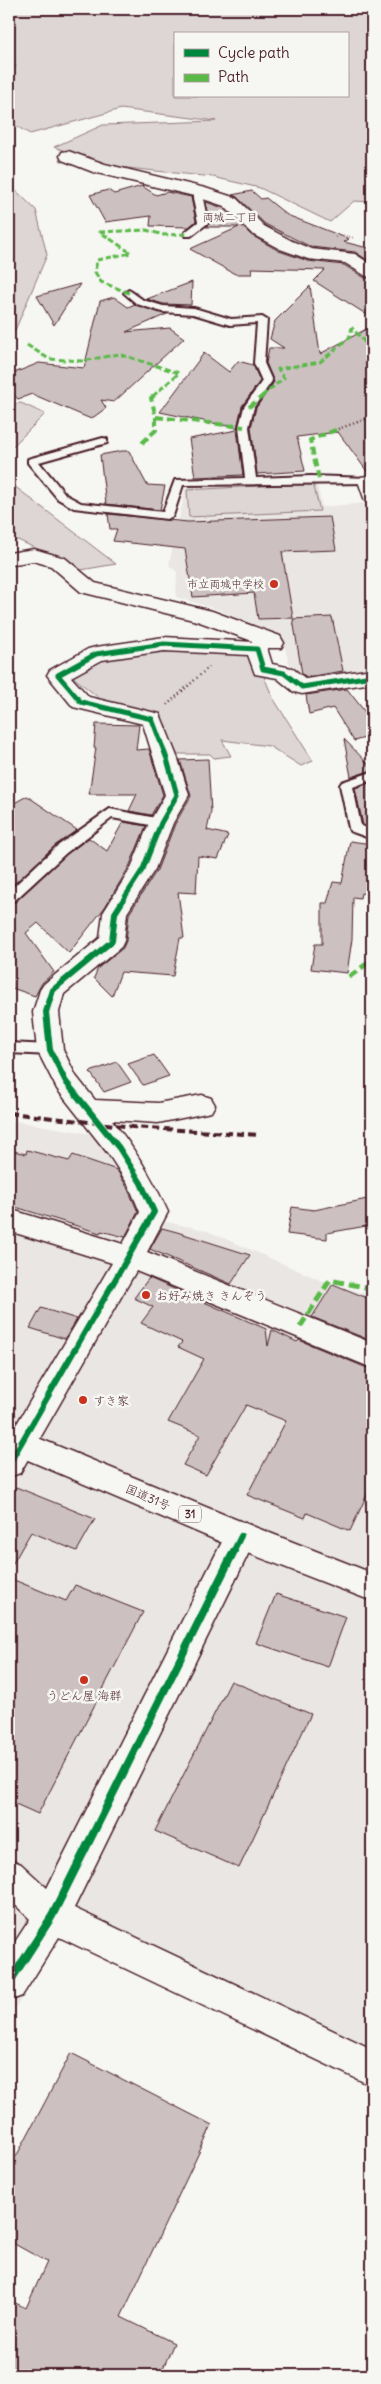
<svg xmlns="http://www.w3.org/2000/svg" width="381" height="2384" font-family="Delius,'Klee One',sans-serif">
<rect width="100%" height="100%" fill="#f6f6f2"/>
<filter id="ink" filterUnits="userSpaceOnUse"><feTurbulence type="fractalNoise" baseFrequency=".02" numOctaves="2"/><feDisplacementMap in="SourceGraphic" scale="10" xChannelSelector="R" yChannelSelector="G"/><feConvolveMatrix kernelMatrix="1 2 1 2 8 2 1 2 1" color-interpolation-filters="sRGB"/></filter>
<g filter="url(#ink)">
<path fill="#e9e6e3" d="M316 481 322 507 367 503 372 534V668L350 671 315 681 291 672 284 644 270 633 219 610 176 597 177 572 169 565 186 486Z
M9 1120 92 1134 121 1166 146 1218 205 1230 320 1280 372 1296V2082L58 1935 9 2019Z"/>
<path fill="#ddd6d5" stroke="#947a80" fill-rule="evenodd" d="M9 9H372V202L354 201 330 222 260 188 213 177 108 166 54 147 103 125 216 121 121 109 30 134 9 122V80L16 66 9 58ZM175 34H347V96H175Z
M9 184 36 210 47 255 13 335 9 338Z
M21 403 45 414 9 450V405Z
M9 482 116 564 81 570 18 540 9 543Z
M313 483 320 511 189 517 187 490Z
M165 647 253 651 273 698 313 761 301 766 269 746 222 740 231 756 214 758 210 754H176L160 715 104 702 73 677 108 652Z"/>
<path fill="#ccc1c0" stroke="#4a1f2b" d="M142 186 156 195 167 192 191 197 196 221 189 227 150 226 151 216 105 222 90 195 108 190 114 194Z
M252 191 261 199 266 198 287 215 349 239 344 242 372 249V263L355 252 311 247 265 224 237 197 232 195Z
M206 202 223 208 251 235 279 251 308 261 344 265 365 278 372 279V318L314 281 325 270 251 268 252 274H235L190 249 239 227H206L210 223Z
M192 282 191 305 163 304 147 299Z
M80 284 54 325 37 296Z
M310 286 320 354 372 326V473L369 474 338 432 297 437 305 471 257 474 251 427 256 408 274 382 266 363 269 348H284L270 339 275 321Z
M114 297 128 307 135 304 167 314 126 332 170 328 184 338 114 402 101 400 106 408 91 419 32 394 18 399 9 391V375L39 363 84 368 100 301Z
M204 353 229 372 238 361 253 365 260 381 242 406 237 428 160 412Z
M237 430 243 475 195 477 189 439Z
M122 451H129L147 485 165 486 160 510 106 504 100 455Z
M108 514 188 522 330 517 336 550 282 552 293 618 258 619 254 593 193 597 185 549 113 541 117 529H110Z
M332 617 343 671 307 677 302 674 293 619Z
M347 689 365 712 372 710V736L354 741 333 708 309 714 306 695Z
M96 724 139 725 136 750 149 749 163 795 151 815 129 811 137 794H89L96 748H94Z
M344 739 372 768V770L351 777Z
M208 759 211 812 207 830 228 835 218 859 198 856 196 893 178 892 184 938H180L173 976 121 972 112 996 94 978 98 968 123 948 126 941 129 914 157 870 175 824 191 796 180 760Z
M372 782V828L363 825 355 788Z
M27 796 77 830 55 846 9 889V806Z
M123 822 146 826 129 867 105 907 69 953 38 923 26 933 54 972 42 983 35 996 9 987V904L15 902 67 854 89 838 107 851Z
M350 841 372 844V877L368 894 361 893 360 898 353 897 352 939 347 973 311 969 315 944H322V903H327L333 882 342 883Z
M154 1055 169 1076 143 1085 128 1064Z
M117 1062 131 1082 104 1092 90 1072Z
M9 1150 26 1154 27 1150 69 1161 73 1155 117 1170 127 1187 138 1212 125 1237 101 1231 100 1233 9 1205Z
M372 1198V1225L327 1233V1239L287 1234 292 1207 314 1210Z
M162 1228 177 1232 250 1255 231 1284 150 1249Z
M149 1278 266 1329 268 1346 272 1330 297 1342 299 1340 372 1370V1484L350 1531 307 1513 305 1518 247 1495 286 1421 246 1405 206 1475 183 1465 200 1435 168 1422 204 1359 178 1347 182 1342 141 1323 153 1307 134 1298Z
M333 1284 372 1300V1341L312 1317Z
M41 1308 77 1319 65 1339 30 1328Z
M16 1487 95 1519 77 1551 31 1532 9 1570V1499Z
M9 1578 66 1601 75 1585 143 1612 38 1814 9 1801Z
M276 1594 346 1617 328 1667 256 1643Z
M231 1681 311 1714 239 1868 155 1831Z
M71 2053 212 2125 121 2317 174 2343 160 2375H9V2300L26 2308 47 2262 9 2241V2170Z"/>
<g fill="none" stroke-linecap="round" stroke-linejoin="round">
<defs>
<path id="lane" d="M199 189 204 192 203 199 208 223 191 236H185V232L198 222 193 199 194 192Z
M129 290 143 300 163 306 194 308 231 319 262 317 267 320 264 363 272 381 254 407 249 427 256 478 311 476 368 478 372 479V483L183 485 173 516 167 519 74 508 58 499 28 463V459L103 438 107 439V443L39 462 66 495 81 503 163 512 175 480 245 478 239 427 244 407 262 381 254 363 257 323 230 325 193 314 162 312 137 304 124 293Z
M372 772V780L353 787 361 826 372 830V839L350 831 349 828 340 785 342 782Z
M110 809 161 819 167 823 161 827 112 818 66 853 14 901 9 902V891L56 847Z
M9 1043 50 1045 55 1046 57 1050 55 1054 50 1055 9 1053Z"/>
<path id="street" d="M68 151 105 164 205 188 236 198 264 226 292 241 311 249 355 254 372 265V277L366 276 345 263 308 259 280 249 252 234 224 206 194 196 93 172 62 160 60 156 62 152Z
M372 475V503L365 501 358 481 361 477Z
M34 549 65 558 95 583 212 611 280 636 284 643 281 648H267L272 664 292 668 306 679 372 669V683L302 694 294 692 277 678 255 674 248 655 164 651 102 660 71 677 89 697 160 714 178 759 189 795 173 823 155 869 127 913 124 941 121 947 64 994 59 1012 63 1050 76 1076 95 1100 158 1103 202 1095 211 1098 215 1105 211 1112 158 1123 112 1120C135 1149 153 1179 168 1212L147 1252 372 1343V1368L136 1271 20 1473 9 1477V1437L112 1263 9 1231V1209L123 1244 140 1212 129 1186 109 1155 57 1089 37 1050 33 1012 40 990 44 984 100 938 103 913 131 868 149 823 165 795 143 724 73 707 47 675 50 670 88 649 96 647 164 637 255 642 197 621 81 592 51 566 33 561 9 565V553Z"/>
<path id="secondary" d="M241 1522 252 1526 257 1536 74 1908 372 2049V2086L59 1937 22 1996 9 2001V1951L30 1919 9 1899V1859L21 1864 47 1888 230 1526Z"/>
<path id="highway" d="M9 1426 252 1526 372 1573V1601L230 1546 9 1452Z"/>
</defs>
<use href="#lane" stroke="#4a1f2b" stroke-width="4"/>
<use href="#street" stroke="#4a1f2b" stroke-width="3"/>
<use href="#secondary" stroke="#4a1f2b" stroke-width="3"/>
<use href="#highway" stroke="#4a1f2b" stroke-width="3"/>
<path stroke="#4a1f2b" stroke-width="2" stroke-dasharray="0.5 2.5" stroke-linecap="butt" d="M335 237 341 235 355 238"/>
<path stroke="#4a1f2b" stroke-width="2.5" stroke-dasharray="1 3" stroke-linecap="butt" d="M338 429 372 417
M167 705 209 667"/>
<use href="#lane" fill="#f6f6f2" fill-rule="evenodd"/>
<use href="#street" fill="#f6f6f2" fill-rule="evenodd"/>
<use href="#secondary" fill="#f6f6f2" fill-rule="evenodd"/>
<use href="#highway" fill="#f6f6f2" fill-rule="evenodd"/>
<path stroke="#4a1f2b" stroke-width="4" stroke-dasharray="8 4" stroke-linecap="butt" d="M9 1113 133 1127 258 1135"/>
<path stroke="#58b947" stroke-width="3" stroke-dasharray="6 3" stroke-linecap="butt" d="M129 293 101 282 95 272 97 260 131 253 100 232 146 230 164 235 188 234
M27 345 49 359 83 361 119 354 179 373 153 396
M262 396 284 378 278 369 320 362 349 338 352 328 372 350"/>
<path stroke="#58b947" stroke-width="4" stroke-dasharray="8 4" stroke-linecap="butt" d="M249 407 264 395
M156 417 244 427
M142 443 156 430V417L151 398 155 395
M319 479 310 440 338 429"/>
<path stroke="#58b947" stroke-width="5" stroke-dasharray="10 5" stroke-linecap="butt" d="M349 977 372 960
M300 1327 330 1280 369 1288 372 1251"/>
<defs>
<path id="cycleway-far2" d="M121 903 143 869 161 823 177 795 167 759 152 719 81 702 58 675 96 654 164 644 257 649 263 669 284 673 302 687 372 676"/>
<path id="cycleway-far1" d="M9 1464 154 1212 141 1183 119 1148 66 1082 50 1050 46 1012 53 990 112 941 115 913 122 902
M233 1552 241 1536"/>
<path id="cycleway" d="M9 1983 52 1916 234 1551"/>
</defs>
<use href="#cycleway-far2" stroke="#f6f6f2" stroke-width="8"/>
<use href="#cycleway-far1" stroke="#f6f6f2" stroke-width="9"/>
<use href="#cycleway" stroke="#f6f6f2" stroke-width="11"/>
<use href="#cycleway-far2" stroke="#00873e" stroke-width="5"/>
<use href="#cycleway-far1" stroke="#00873e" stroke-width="6"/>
<use href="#cycleway" stroke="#00873e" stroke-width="8"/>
</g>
</g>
<g fill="#c8321e" stroke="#f6f6f2" stroke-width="2">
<circle cx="274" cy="584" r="5"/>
<circle cx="146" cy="1295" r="5"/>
<circle cx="83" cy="1400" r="5"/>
<circle cx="84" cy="1680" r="5"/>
</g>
<g text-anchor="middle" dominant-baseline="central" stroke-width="5" stroke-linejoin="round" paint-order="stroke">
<g font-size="11" fill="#4a1f2b" stroke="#f6f6f2">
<text x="230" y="217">両城二丁目</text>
</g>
<g font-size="11" fill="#4a1f2b" stroke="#f6f6f2" text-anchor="end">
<text x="264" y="584">市立両城中学校</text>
</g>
<rect fill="#f6f6f2" stroke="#7e6067" stroke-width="1" x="179" y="1505.5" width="22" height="17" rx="4"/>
<g font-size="11" font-weight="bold" fill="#4a1f2b">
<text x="190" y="1514">31</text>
</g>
<g font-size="12" fill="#4a1f2b" stroke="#f6f6f2" text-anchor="start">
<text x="156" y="1295">お好み焼き きんぞう</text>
<text x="93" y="1400">すき家</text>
<text x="84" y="1695" text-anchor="middle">うどん屋 海群</text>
</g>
<g font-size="12" fill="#4a1f2b" stroke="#f6f6f2">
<text transform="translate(148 1497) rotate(23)">国道31号</text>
</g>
</g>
<rect width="381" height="2384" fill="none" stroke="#f6f6f2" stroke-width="30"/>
<rect x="15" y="15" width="351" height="2354" fill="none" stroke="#4a1f2b" stroke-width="2" filter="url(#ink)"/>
<rect x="174" y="32" width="175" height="65" fill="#f6f6f2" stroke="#b1a0a2"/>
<rect x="184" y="49" width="25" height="8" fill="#00873e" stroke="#b1a0a2"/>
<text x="218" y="58" font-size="15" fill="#4a1f2b">Cycle path</text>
<rect x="184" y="74" width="25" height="8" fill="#58b947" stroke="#b1a0a2"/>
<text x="218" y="82" font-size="15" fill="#4a1f2b">Path</text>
</svg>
